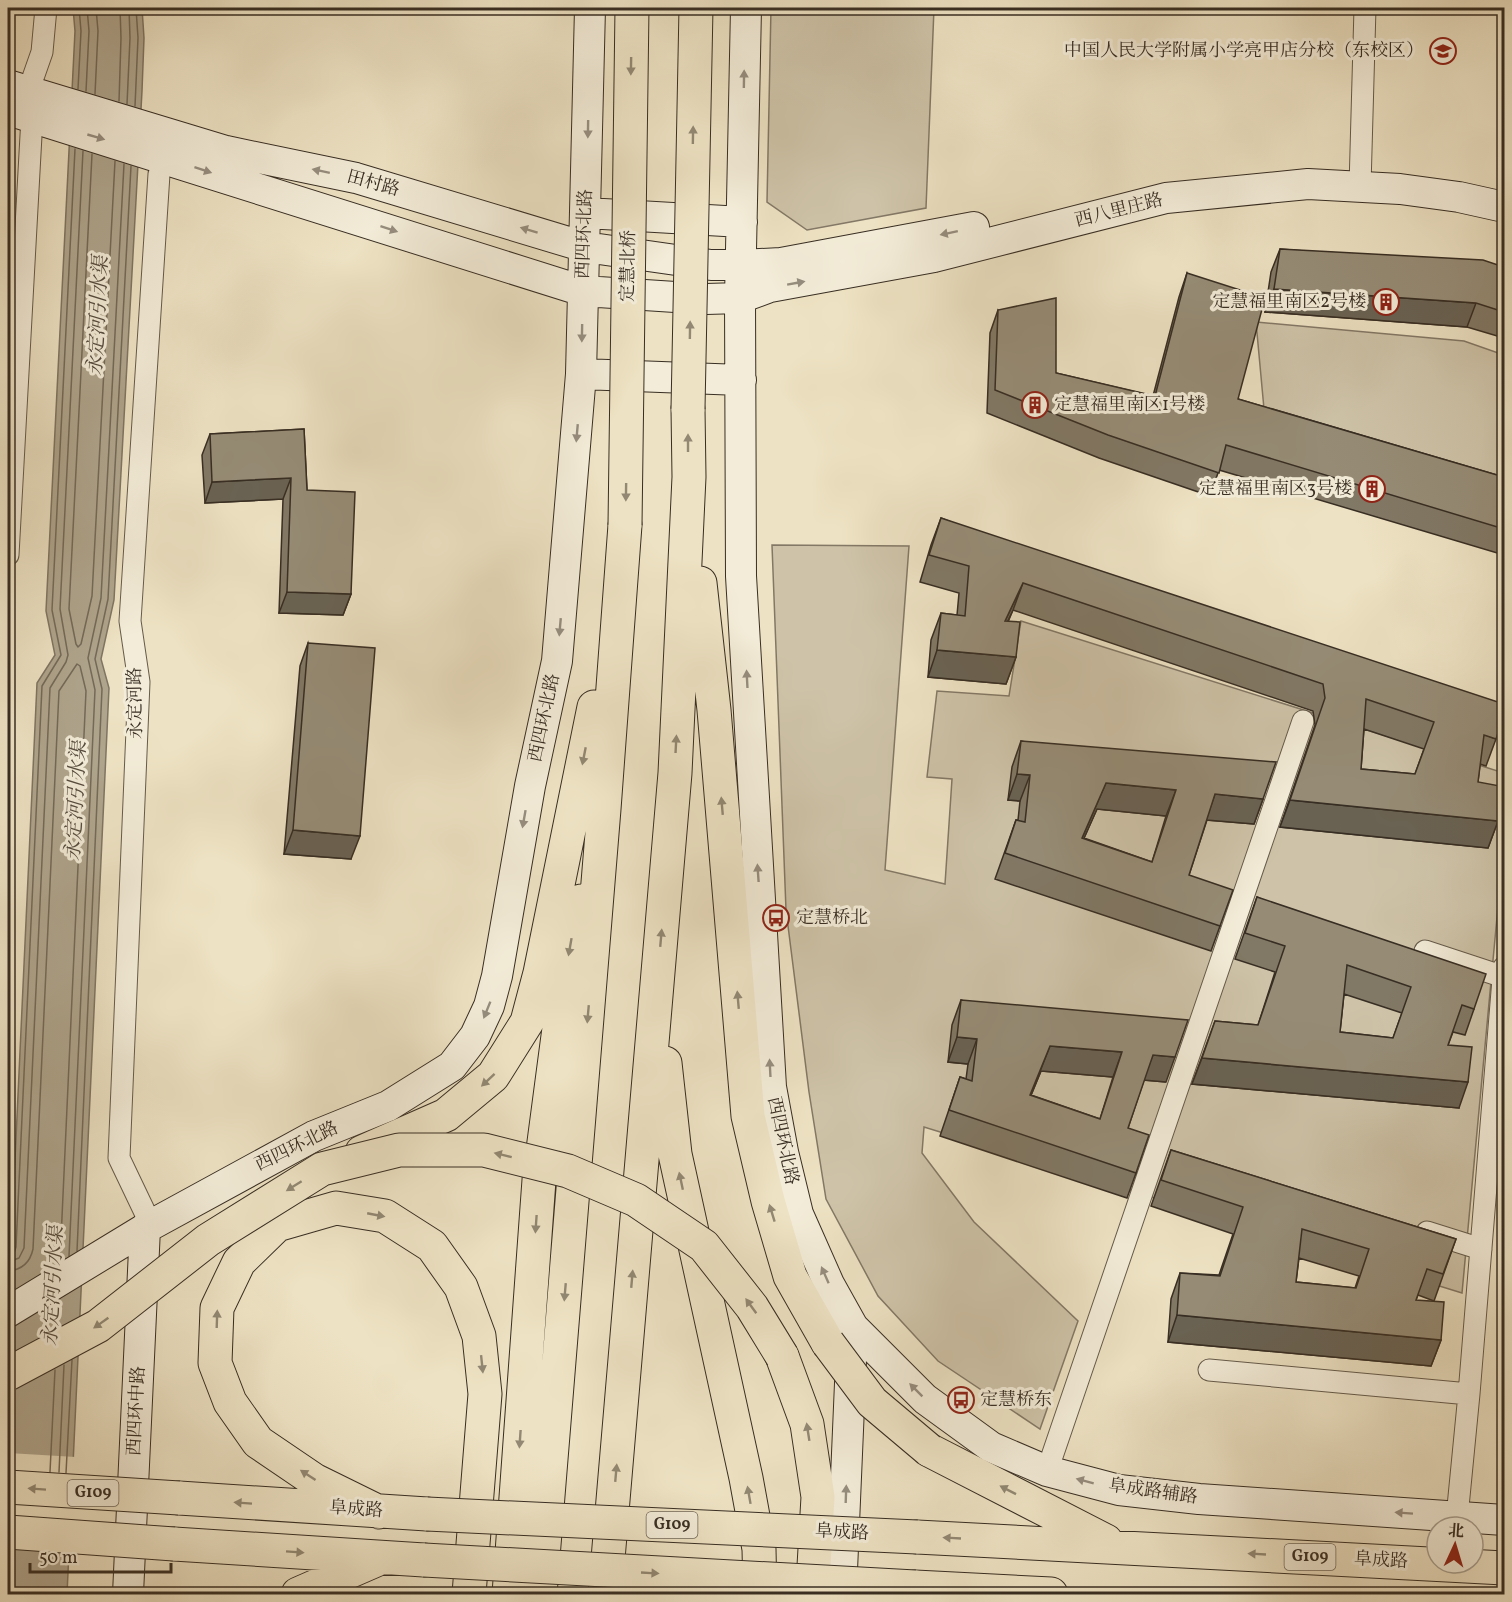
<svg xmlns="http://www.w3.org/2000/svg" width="1512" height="1602" font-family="Vollkorn,'Noto Serif SC',serif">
<rect width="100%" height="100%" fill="#ede2c3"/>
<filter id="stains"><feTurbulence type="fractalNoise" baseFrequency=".00333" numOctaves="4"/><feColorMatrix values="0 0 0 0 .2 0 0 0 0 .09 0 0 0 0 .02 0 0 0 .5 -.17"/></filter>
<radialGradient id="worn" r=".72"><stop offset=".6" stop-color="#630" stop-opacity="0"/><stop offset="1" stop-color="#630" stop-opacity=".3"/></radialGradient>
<path fill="#cec3a8" stroke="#837866" stroke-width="1.5" d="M771 8H934L926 208 807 230 767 202Z
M1256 322 1464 341 1504 355V478L1264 409Z
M772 545 909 546 885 870 945 884 952 779 927 777 937 691 1009 696 1021 621 1504 773V842L1462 1293 924 1127 922 1153 974 1222 1078 1321 1040 1429 938 1361 878 1296 826 1199 809 1092 786 910Z"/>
<path fill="#afa58d" stroke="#7f7563" stroke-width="1.5" d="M73 8H142L144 38 142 91 114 600 101 659 109 688 67 1594H8V1312L37 683 55 655 46 611 75 31Z"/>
<path fill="#ede2c3" d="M8 1453 76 1457 72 1552 8 1548Z"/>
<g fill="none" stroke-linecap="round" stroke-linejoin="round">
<path stroke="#746a58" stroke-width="1.5" d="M78 89 81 31 79 8
M86 91 89 31 87 8
M95 94 98 31 96 8
M119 101 121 38 120 8
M127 104 130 38 129 8
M135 106 138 38 136 8
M92 154 69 609 76 644 78 647 81 644 92 596 115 161
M77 1251 102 689 95 659 108 599 131 166
M8 1254 14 1253 16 1247 42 686 61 655 52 610 75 149
M69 1256 95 690 88 658 101 598 124 164
M8 1262 19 1258 24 1248 50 688 66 662 68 655 60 609 83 151
M8 1271C21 1270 30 1263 33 1249L59 691 77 664 80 666 86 691 60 1261
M50 1472 55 1370
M59 1472 64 1365
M66 1473 72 1360"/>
<defs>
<path id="street" d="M28 92 42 52 46 8
M1360 186 1365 8
M8 555 32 117
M1425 951 1504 977
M151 1225 119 1158 139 682 130 621 159 174
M1427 1232 1481 1249
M1209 1370 1469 1394
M1047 1471 1303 721
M1457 1517 1469 1394 1504 967"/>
<path id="secondary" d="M746 8 740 298 741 576 771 1087 783 1152 798 1214 829 1284 853 1327 925 1399 991 1447 1047 1471 1119 1490 1199 1499 1504 1520
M8 85 226 151 356 178 585 247 711 265H741L781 263 974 227
M8 110 583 291 706 299 740 298 770 287 934 257 1166 198 1308 184 1400 189 1459 197 1504 207
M586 213 742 222
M581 374 741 380
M8 1312 151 1225 314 1136 388 1106 452 1066 475 1036 489 1006 497 976 530 786 557 661 581 374 590 8
M128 1594 145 1228
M841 1594 851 1360"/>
<path id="highway" d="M700 583 714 710 748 1116 768 1201 790 1276 828 1343
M665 1063 675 1154 746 1478 759 1549 760 1594
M362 1152 446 1115 493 1076 527 1022 540 973 594 707
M782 1356 807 1424 818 1497 813 1583 811 1594
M929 1450 1106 1541
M179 1498 427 1514
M379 1512 314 1480 258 1442 230 1402 215 1363 217 1308 239 1262 277 1225 336 1208 385 1216 432 1246 461 1287 479 1336 485 1394 469 1594
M917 1537 1504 1568
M174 1544 424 1560
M915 1587 1051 1594
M298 1594 376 1560
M509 1594 539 1180 570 945 581 901
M540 1594 604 809 625 525
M605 1594 675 773 689 477 688 409"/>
</defs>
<use href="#street" stroke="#655b4b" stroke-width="23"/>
<use href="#secondary" stroke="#382e23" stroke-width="32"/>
<use href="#highway" stroke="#382e23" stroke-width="35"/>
<use href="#street" stroke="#f3ecd8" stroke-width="21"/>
<use href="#secondary" stroke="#f3ecd8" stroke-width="30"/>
<use href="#highway" stroke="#ede2c3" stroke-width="33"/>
<defs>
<path id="highway-bridge" d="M688 409 696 8
M625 525 632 8
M828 1343 872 1402 929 1450
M8 1374 98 1326 208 1240 322 1169 399 1150H484L568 1171 636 1200 704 1246 752 1307 782 1356
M8 1487 179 1498
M427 1514 917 1537
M8 1532 174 1544
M424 1560 915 1587"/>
</defs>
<use href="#highway-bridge" stroke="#382e23" stroke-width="35" stroke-linecap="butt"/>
<use href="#highway-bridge" stroke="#ede2c3" stroke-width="33"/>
</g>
<path fill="#817865" stroke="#382e23" stroke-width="1.5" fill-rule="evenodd" d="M1280 249 1504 267V338L1467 327 1265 312 1271 272Z
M1187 273 1238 399 1504 477V555L1219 470 1210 496 1099 458 987 413 990 333 998 310 1056 373 1153 396 1179 297Z
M304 429 307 490 351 594 343 615 279 613 283 499 205 503 202 455 210 434Z
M941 518 1496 739 1486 766 1480 764 1478 782 1498 821 1488 848 1280 827 1315 725 1313 711 1013 610 1008 622 1016 657 1006 684 928 677 931 640 941 613 957 615 959 593 920 582 931 545ZM1364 729 1424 749 1415 774 1361 769Z
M308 643 351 859 284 854 300 666Z
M1021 741 1263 799 1254 824 1207 820 1189 875 1220 926 1211 951 995 879 1016 820H1018L1020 801 1008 800 1012 767ZM1097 809 1166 816 1152 862 1084 838Z
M1257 897 1474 1009 1465 1035 1453 1032 1448 1045 1459 1108 1192 1084 1215 1021 1258 1025 1275 972 1235 959ZM1344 994 1402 1013 1393 1038 1340 1032Z
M961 1000 1166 1082 1144 1080 1128 1128 1136 1173 1127 1198 940 1136 960 1077 966 1079 968 1064 948 1062 952 1025ZM1041 1071 1113 1077 1100 1119 1031 1095Z
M1171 1150 1456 1239 1434 1301 1418 1295 1416 1300 1441 1340 1431 1366 1168 1342 1171 1299 1180 1273 1219 1275 1233 1234 1151 1206ZM1299 1258 1359 1276 1355 1288 1296 1282Z"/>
<path fill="#696253" stroke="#382e23" stroke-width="1.5" d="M1274 289 1476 303 1467 327 1265 312Z
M291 478 283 499 205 503 212 482Z
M1023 583 1013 610 995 648 1005 621Z
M287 592 351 594 343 615 279 613Z
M937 650 1016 657 1006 684 928 677Z
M1017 774 1030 775 1020 801 1008 800Z
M1106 783 1176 790 1166 816 1097 809 1073 863 1082 838Z
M1215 794 1263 799 1254 824 1206 820Z
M1290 800 1498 821 1488 848 1280 827Z
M293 830 360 836 351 859 284 854Z
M957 1037 977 1039 968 1064 948 1062Z
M1050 1046 1122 1052 1113 1077 1041 1071 1021 1120Z
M1153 1055 1175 1057 1166 1082 1143 1080Z
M1202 1058 1468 1082 1459 1108 1192 1084Z
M1177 1315 1441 1340 1431 1366 1168 1342Z"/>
<path fill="#968c76" stroke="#382e23" stroke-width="1.5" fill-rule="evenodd" d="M1280 249 1483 260 1504 267V312L1476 303 1274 289Z
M1187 273 1265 298 1238 399 1504 477V529L1226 445 1219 473 1108 435 995 390 998 310 1056 298V373L1155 396Z
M304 429 307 490 355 492 351 594 287 592 291 478 212 482 210 434Z
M941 518 1504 704V714L1496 739 1484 735 1478 782 1500 786 1498 821 1290 800 1325 698 1323 684 1023 583 1005 621 1020 622 1016 657 937 650 941 613 965 616 969 566 929 555ZM1366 699 1434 722 1415 774 1361 769Z
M308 643 375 648 360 836 293 830Z
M1021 741 1276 762 1263 799 1215 794 1189 875 1233 890 1220 926 1005 853 1016 820 1025 822 1030 775 1017 774ZM1106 783 1176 790 1152 862 1082 838Z
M1257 897 1486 974 1474 1009 1462 1005 1448 1045 1472 1047 1468 1082 1202 1058 1215 1021 1258 1025 1285 946 1245 933ZM1347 965 1411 987 1393 1038 1340 1032Z
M961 1000 1188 1020 1175 1057 1153 1055 1128 1128 1149 1135 1136 1173 949 1110 960 1077 972 1081 977 1039 957 1037ZM1050 1046 1122 1052 1100 1119 1030 1095Z
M1171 1150 1456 1239 1443 1274 1427 1269 1416 1300 1444 1302 1441 1340 1177 1315 1180 1273 1220 1276 1243 1207 1161 1180ZM1302 1229 1369 1249 1356 1288 1296 1282Z"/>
<defs><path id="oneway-solid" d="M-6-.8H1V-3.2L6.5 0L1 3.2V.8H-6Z" transform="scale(1.5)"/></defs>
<g fill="#928873">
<use href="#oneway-solid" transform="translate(631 66) rotate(91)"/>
<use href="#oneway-solid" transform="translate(693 135) rotate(-89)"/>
<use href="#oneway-solid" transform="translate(690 330) rotate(-89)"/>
<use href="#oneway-solid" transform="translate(688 443) rotate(-90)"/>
<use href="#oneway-solid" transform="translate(626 492) rotate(91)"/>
<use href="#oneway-solid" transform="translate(676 744) rotate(-87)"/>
<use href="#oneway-solid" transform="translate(584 756) rotate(101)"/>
<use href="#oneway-solid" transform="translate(722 806) rotate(-95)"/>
<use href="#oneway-solid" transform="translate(661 938) rotate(-85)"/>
<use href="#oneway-solid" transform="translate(570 947) rotate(100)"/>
<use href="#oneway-solid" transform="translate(738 1000) rotate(-95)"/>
<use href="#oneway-solid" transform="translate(588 1014) rotate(95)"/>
<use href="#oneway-solid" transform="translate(488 1080) rotate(137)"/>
<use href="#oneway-solid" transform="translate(503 1155) rotate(-166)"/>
<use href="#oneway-solid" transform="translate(681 1181) rotate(-102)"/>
<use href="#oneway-solid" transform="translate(294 1186) rotate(148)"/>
<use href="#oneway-solid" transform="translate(772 1213) rotate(-107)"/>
<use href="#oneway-solid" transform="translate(376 1215) rotate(11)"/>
<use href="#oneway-solid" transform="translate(536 1224) rotate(94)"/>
<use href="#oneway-solid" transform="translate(632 1279) rotate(-85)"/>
<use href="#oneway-solid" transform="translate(565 1292) rotate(95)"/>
<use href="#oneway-solid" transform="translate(751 1306) rotate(-126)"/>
<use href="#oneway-solid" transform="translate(217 1319) rotate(-88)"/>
<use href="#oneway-solid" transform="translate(101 1323) rotate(145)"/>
<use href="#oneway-solid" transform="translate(482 1364) rotate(84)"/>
<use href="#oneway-solid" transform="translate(808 1432) rotate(-99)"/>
<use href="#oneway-solid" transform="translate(520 1439) rotate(94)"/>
<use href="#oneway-solid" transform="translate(616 1473) rotate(-85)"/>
<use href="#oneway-solid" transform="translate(308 1475) rotate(-147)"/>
<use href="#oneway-solid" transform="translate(37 1489) rotate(-176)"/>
<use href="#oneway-solid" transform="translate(1008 1490) rotate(-153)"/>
<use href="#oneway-solid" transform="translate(749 1495) rotate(-100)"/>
<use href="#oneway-solid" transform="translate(243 1503) rotate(-176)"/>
<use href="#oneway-solid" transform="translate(952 1538) rotate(-177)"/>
<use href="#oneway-solid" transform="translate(295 1552) rotate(4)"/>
<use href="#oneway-solid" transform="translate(1257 1554) rotate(-177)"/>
<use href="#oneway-solid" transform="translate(650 1573) rotate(3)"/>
</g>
<g fill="#968d7e">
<use href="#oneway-solid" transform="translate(744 79) rotate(-89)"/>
<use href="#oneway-solid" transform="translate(588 129) rotate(91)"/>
<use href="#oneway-solid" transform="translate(96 137) rotate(16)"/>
<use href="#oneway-solid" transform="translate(203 170) rotate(18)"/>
<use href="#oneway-solid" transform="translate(321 171) rotate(-168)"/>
<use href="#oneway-solid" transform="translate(389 229) rotate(18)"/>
<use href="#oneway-solid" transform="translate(529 230) rotate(-163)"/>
<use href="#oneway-solid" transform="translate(949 233) rotate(168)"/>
<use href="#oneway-solid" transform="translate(796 283) rotate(-10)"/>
<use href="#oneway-solid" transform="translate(582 333) rotate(91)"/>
<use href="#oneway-solid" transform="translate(577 433) rotate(95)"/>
<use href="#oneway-solid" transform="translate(560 627) rotate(95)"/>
<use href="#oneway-solid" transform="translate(747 679) rotate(-93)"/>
<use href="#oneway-solid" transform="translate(524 819) rotate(100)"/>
<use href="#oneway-solid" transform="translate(758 873) rotate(-94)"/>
<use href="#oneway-solid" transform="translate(487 1010) rotate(112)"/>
<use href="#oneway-solid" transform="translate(770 1068) rotate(-93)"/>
<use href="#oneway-solid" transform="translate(825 1275) rotate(-114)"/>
<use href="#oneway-solid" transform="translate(916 1390) rotate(-135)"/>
<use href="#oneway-solid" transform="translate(1085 1481) rotate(-165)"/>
<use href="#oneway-solid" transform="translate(846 1494) rotate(-88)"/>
<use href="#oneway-solid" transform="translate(1404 1513) rotate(-176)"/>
</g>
<defs>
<symbol id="school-ring" viewBox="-11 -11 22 22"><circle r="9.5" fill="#f3ecd8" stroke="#8f2418" stroke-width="1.5"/><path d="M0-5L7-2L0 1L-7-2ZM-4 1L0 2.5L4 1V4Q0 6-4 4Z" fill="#8f2418"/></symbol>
<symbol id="building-ring" viewBox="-11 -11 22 22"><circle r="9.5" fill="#f3ecd8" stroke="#8f2418" stroke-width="1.5"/><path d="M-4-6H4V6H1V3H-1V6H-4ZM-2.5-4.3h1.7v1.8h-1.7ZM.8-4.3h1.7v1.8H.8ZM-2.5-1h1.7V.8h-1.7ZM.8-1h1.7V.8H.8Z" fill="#8f2418"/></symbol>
<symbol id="bus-ring" viewBox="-11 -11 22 22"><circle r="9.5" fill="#f3ecd8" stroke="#8f2418" stroke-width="1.5"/><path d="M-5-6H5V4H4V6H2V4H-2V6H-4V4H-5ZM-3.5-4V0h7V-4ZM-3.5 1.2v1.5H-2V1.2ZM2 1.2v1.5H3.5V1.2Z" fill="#8f2418"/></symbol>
</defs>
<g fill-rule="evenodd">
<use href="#school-ring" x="1428" y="36" width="30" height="30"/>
<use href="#building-ring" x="1371" y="287" width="30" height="30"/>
<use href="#building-ring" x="1020" y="390" width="30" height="30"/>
<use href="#building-ring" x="1357" y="474" width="30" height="30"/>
<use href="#bus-ring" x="761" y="903" width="30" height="30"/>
<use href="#bus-ring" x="946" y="1385" width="30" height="30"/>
</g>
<g text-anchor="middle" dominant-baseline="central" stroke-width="6" stroke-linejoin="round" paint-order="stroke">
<g fill="#f3ecd8" stroke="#706759" stroke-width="1.5">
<rect x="67.5" y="1480" width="51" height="26" rx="4.5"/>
<rect x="646.5" y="1512" width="51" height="26" rx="4.5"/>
<rect x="1284.5" y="1544" width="51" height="26" rx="4.5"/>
</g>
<g font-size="16" font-weight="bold" fill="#382e23">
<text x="93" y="1493">G109</text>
<text x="672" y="1525">G109</text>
<text x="1310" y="1557">G109</text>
</g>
<g font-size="18" fill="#382e23" stroke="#f3ecd8" text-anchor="end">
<text x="1424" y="51">中国人民大学附属小学亮甲店分校（东校区）</text>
<text x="1366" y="302">定慧福里南区2号楼</text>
<text x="1054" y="405" text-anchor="start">定慧福里南区1号楼</text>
<text x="1352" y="489">定慧福里南区3号楼</text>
<text x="796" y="918" text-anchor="start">定慧桥北</text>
<text x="980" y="1400" text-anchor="start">定慧桥东</text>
</g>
<g font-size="18" fill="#382e23" stroke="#f3ecd8">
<text transform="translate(373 184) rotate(15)">田村路</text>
<text transform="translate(1119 211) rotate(-14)">西八里庄路</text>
<text transform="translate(585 234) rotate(-88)">西四环北路</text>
<text transform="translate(629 266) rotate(-89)">定慧北桥</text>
<text transform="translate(136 703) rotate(-91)">永定河路</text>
<text transform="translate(545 718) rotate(-78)">西四环北路</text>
<text transform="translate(782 1141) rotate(78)">西四环北路</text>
<text transform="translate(297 1147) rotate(-26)">西四环北路</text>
<text transform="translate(137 1411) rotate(-87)">西四环中路</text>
<text transform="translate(1153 1492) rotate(8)">阜成路辅路</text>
<text transform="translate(356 1510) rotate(4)">阜成路</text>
<text transform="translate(842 1533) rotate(3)">阜成路</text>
<text transform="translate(1381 1561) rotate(3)">阜成路</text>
</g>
<g font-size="20" font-style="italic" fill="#564c3e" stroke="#f3ecd8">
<text transform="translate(99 316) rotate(-87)">永定河引水渠</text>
<text transform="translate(77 801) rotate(-87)">永定河引水渠</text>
<text transform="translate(54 1286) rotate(-87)">永定河引水渠</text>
</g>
</g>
<rect width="1512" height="1602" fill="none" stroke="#ede2c3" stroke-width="30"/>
<rect x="9" y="9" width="1494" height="1584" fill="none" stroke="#382e23" stroke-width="3"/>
<rect x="15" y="15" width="1482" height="1572" fill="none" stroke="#382e23" stroke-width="1.5"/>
<g transform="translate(1455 1545) rotate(4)"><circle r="28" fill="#f3ecd8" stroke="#a8a090" stroke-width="1.5"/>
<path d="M0-4.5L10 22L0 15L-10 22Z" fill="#8f2418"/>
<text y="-9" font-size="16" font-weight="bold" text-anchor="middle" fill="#382e23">北</text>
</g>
<path d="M30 1563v9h141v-9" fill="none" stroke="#382e23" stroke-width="3"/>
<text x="39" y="1563" font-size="18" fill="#382e23" stroke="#f3ecd8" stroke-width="4.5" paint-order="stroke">50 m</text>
<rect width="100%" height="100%" filter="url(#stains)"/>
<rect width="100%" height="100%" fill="url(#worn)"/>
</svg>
